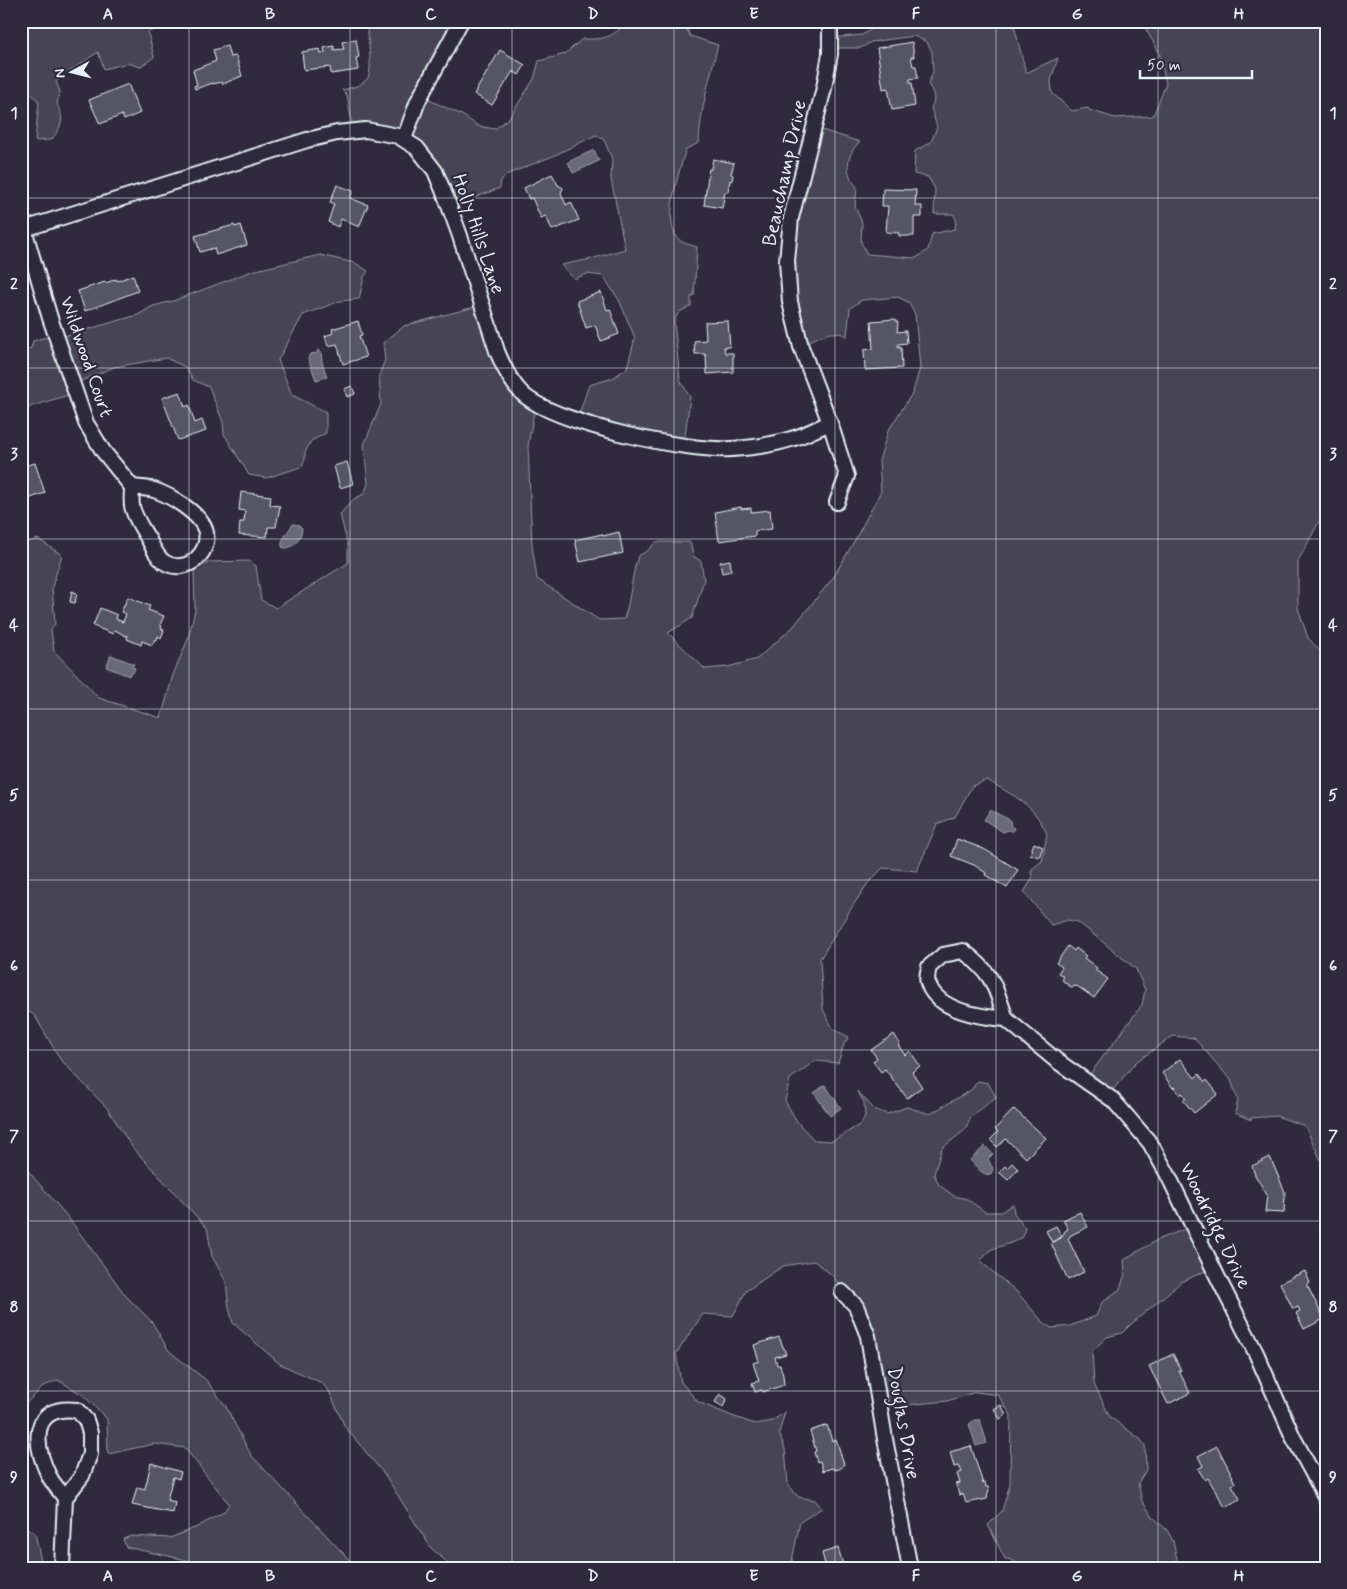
<svg xmlns="http://www.w3.org/2000/svg" width="1347" height="1589" font-family="Mynerve,sans-serif">
<rect width="100%" height="100%" fill="#2f2a3d"/>
<filter id="ink" filterUnits="userSpaceOnUse"><feTurbulence type="fractalNoise" baseFrequency=".02" numOctaves="2"/><feDisplacementMap in="SourceGraphic" scale="10" xChannelSelector="R" yChannelSelector="G"/><feConvolveMatrix kernelMatrix="1 2 1 2 8 2 1 2 1" color-interpolation-filters="sRGB"/></filter>
<g filter="url(#ink)">
<path fill="#464455" stroke="#979aa6" d="M21 21H181L148 32 154 57 140 67 128 63 104 69 98 52 56 81 60 92 57 104C65 120 62 127 51 140L35 141 39 102 21 83Z
M366 21H459L427 99 462 115 478 126 495 129 509 118 534 79 539 61 565 54 582 39C605 40 613 37 628 21H683L690 36 718 45C710 77 700 110 699 143L686 149C680 170 659 227 682 242 686 244 692 245 697 247L694 296 691 297V306L679 312 674 321 680 380 690 397 684 444 577 420 589 385 613 378 627 368 635 338 619 300 603 276 587 274 574 279 561 265 591 259 625 249 611 179 612 159 604 140 596 135 553 156 508 174 501 180 500 188 450 207 435 175 403 139 353 131 347 95 342 90C350 88 361 86 367 79 374 71 367 33 366 21Z
M914 21H1013L1026 73 1058 58 1051 80 1052 93 1072 111 1088 108 1089 110 1115 118 1153 116 1166 84 1159 52 1141 21H1326V509L1298 561V608L1308 638 1321 652H1326V1238L1320 1232 1326 1171 1305 1126 1276 1116 1251 1118V1120L1235 1113 1238 1100 1231 1080 1194 1038 1173 1036 1136 1062 1107 1097 1087 1078 1142 1005 1145 990 1136 969 1078 922 1068 920 1051 925 1024 892 1032 879 1031 870 1042 861 1047 834C1034 804 1014 796 987 780L972 786 955 817 937 824 917 871 883 868 868 883 854 904 820 959 823 1009 833 1029 849 1037 844 1044 838 1063 815 1061 790 1079 785 1101 798 1123 814 1140 832 1141 861 1124 865 1116 864 1102 857 1091 874 1109 887 1114 907 1107 930 1114 971 1090 978 1081 988 1083 996 1097 971 1117 965 1130 942 1148 934 1174 939 1185 954 1196 967 1199 985 1212H1001L1013 1204 1014 1213 1025 1228 1023 1237 1011 1243 992 1249 980 1261 1017 1292 1041 1320 1051 1328 1070 1326 1096 1316 1102 1302 1120 1289 1125 1274 1124 1260 1157 1240 1190 1227 1210 1269 1181 1282 1129 1326 1122 1333 1107 1337 1092 1351 1094 1384 1110 1417 1140 1439 1145 1445 1146 1470 1138 1483 1142 1501 1153 1517 1167 1530 1173 1541 1179 1568H1030L1008 1559H1005L988 1525 1002 1511 1010 1484 1011 1415 998 1395 976 1392 947 1401 886 1407 865 1319 832 1275 814 1261 783 1266 746 1291 733 1316 703 1314 676 1354 681 1382 698 1402 732 1416 755 1424 772 1421 785 1412 779 1433 785 1449 788 1484 798 1497 815 1500 822 1508 800 1522 792 1561 787 1568H453L431 1548 385 1475 345 1427 329 1391 322 1383 280 1364 233 1323 229 1308 226 1282 212 1256 207 1228 132 1147 107 1108 60 1059 35 1016 21 1006V544L38 539 62 555 52 587 55 624 51 630 54 651 99 698 161 718 173 675 188 639 195 610 194 570 210 562 249 561 256 566 261 600 276 608 348 563V546L340 514 354 499 364 494 368 484 364 445 381 404 379 375 385 360 383 343 404 326 478 306 499 361 535 406 528 446 532 545 537 579 599 620 624 619C631 599 631 577 638 556L647 551 656 542H690L693 556 701 561 704 580 692 618 668 633 705 669 728 667 757 659 793 627 833 578 856 538 881 491 879 461 888 431 913 392 920 368 915 314 908 302 898 297 862 300 850 308 847 336C831 328 820 337 805 343L784 266 812 127 860 142C851 149 845 164 850 176 851 180 855 184 857 187L855 206 862 223 861 242 867 254 916 258 928 250 932 234 955 229 956 219 953 214H934L935 189 928 177 914 174 915 151 931 142 937 127 931 108C936 99 934 93 928 84L933 72 932 52 927 42 914 36 871 42 861 48H833L830 38 862 35 875 27 905 26Z
M320 255 355 263 368 271 364 277 359 299 340 301 303 315 278 360 292 395 326 412V433L311 441 305 453V460L301 467 266 478 249 475 224 434 223 422 209 387 193 380 185 367 166 358 114 367 72 385V394L32 406 21 414V351L31 348 33 341 43 338 64 336 138 315 153 306 173 301 252 271Z
M21 1157 28 1171 67 1216 126 1296 152 1322 169 1351 206 1380 225 1405 251 1455 357 1568H210V1565L126 1547 123 1539 131 1536 170 1538 197 1527 224 1512 229 1504 185 1448 154 1444 108 1454 107 1419 83 1395 58 1380 44 1386 21 1408Z
M21 1526 35 1533 40 1556 41 1568H21Z"/>
<path fill="#696978" stroke="#9c9fab" d="M594 150 599 161 573 173 568 162Z
M318 350 321 352 322 362 327 377 316 380 308 359 310 354 317 353Z
M293 524 299 525 302 528C302 537 294 549 284 548L282 547V541C283 539 292 525 293 524Z
M111 655 134 664 132 667 135 668 133 673H130L129 676 106 667Z
M990 810 1010 820 1011 827 1014 828 1012 832 1009 830 1003 832 984 820Z
M825 1085 841 1108 830 1116 814 1093Z
M985 1146 993 1154 988 1159 993 1169 991 1174C983 1177 976 1166 970 1160Z
M975 1420H980L987 1443 976 1446 969 1424Z"/>
<path fill="#575565" stroke="#e8f1f8" d="M356 39 359 57 356 58 358 70 331 74 330 67 304 70 302 52 320 49 321 54 325 53 324 48 334 46V50L344 49 342 42Z
M912 42 914 57H911L913 66H916L918 78 910 79V83H912L915 106 892 110 888 88 883 89 877 48Z
M227 46 230 57 236 56 242 76 223 84 222 82 213 84V83L195 89 194 86 197 85 193 70 216 61 213 50Z
M500 50 525 65 519 75 513 71 492 105 474 94Z
M128 84 140 113 124 120 122 115 100 124 89 100Z
M713 159 734 163 731 174 733 175 732 181 730 180 728 192H725L722 208 704 205 709 169H711Z
M552 174 558 185 563 188 561 193 566 205 571 202 579 220 552 230 546 216 541 218 532 198 529 199 524 188Z
M337 185 353 191 350 198 368 205 359 227 341 219 338 227 328 222 334 204 330 202Z
M883 189 916 190 915 206H922V217H914V236H899V233L886 232 888 206H882Z
M234 225 235 227 241 225 247 245 216 255 214 248 200 252 195 236Z
M133 275 138 291 85 311 78 291 105 282 106 283 116 279 117 281Z
M601 292 607 310 610 309 619 334 601 341 595 325 586 328 577 301Z
M895 319 898 323 897 332 906 331 907 343 898 344V348L901 347 902 368 865 370 864 350 873 349 871 321Z
M358 321 362 335 359 336 366 357 343 364 337 344 328 346 325 336 333 333 332 329Z
M728 321 730 347H724L725 353H733V372L707 374 706 356 705 354H695L694 341 706 340 705 322Z
M352 386 355 394 347 397 344 389Z
M180 392 185 407 189 405 195 423 202 420 206 431 178 440 162 398Z
M347 462 353 484 340 488 334 466Z
M35 463 45 493 22 501 21 467Z
M241 492 271 496 270 505 280 506 276 527H268L267 537 239 535 240 522H244L245 511 239 510Z
M741 507V509L751 508V512L770 510 772 529 755 531V536L719 541 715 512Z
M619 532 623 553 580 562 575 540 602 534 603 536Z
M730 560 731 571 722 573 720 562Z
M72 591 77 593 75 603 70 602Z
M128 597 150 606 148 610 164 616 160 625 162 626 161 629 164 630 161 638 158 636 157 640 155 639 152 645 142 641 141 645 127 639 128 635 126 636 115 630 113 634 93 626 100 608 117 615 116 619 123 622 126 614 121 612Z
M957 839 984 849 1018 870 1007 888 985 875 986 873 974 865 951 856Z
M1034 843 1043 847 1039 857 1030 854Z
M1068 946 1074 951 1076 948 1086 956 1084 958 1097 968 1095 970 1108 979 1094 998 1077 986 1071 987 1063 981 1062 975 1058 973 1062 967 1056 963Z
M894 1034 900 1044 898 1045 905 1055 910 1051 920 1066 912 1072 922 1087 907 1098 885 1069 881 1072 873 1061 877 1058 871 1050Z
M1180 1059 1195 1078 1199 1074 1205 1082 1207 1080 1218 1094 1194 1113 1183 1100 1186 1098 1182 1093 1180 1095 1174 1087 1173 1088 1162 1073Z
M1014 1109 1046 1138 1026 1158 1006 1139 997 1147 990 1140 998 1132 995 1129Z
M1270 1157 1285 1192 1284 1213 1265 1212 1267 1195 1255 1175 1252 1166Z
M1012 1163 1018 1169 1008 1180 999 1172 1005 1166 1007 1168Z
M1080 1212 1088 1227 1071 1235 1068 1239 1084 1272 1068 1280 1051 1243 1061 1238 1065 1231 1068 1229 1063 1220Z
M1056 1226 1062 1237 1052 1242 1046 1231Z
M1305 1271 1310 1283 1307 1285 1324 1319 1304 1329 1296 1313 1300 1311 1298 1307 1293 1309 1280 1283Z
M779 1337 786 1354 775 1357 777 1365H780L783 1375 784 1385 763 1392 762 1390 755 1392 752 1383 759 1381 753 1363 759 1361 754 1345Z
M1173 1354 1181 1370 1179 1371 1190 1393 1168 1404 1149 1366Z
M720 1394 727 1399 723 1407 715 1402Z
M1001 1405 1006 1415 1000 1419 994 1409Z
M827 1425 832 1441 836 1439 844 1464 841 1468 836 1470 832 1468 823 1471 820 1461 817 1462 814 1452 816 1451 810 1431Z
M971 1446 983 1484 985 1483 986 1487H988L989 1492 988 1493 987 1499 966 1503 963 1494 959 1495 956 1484 960 1483 957 1474 962 1472 959 1466 954 1467 950 1452Z
M1217 1446 1233 1477H1232L1235 1483 1232 1485 1240 1499 1225 1507 1208 1478 1205 1480 1198 1469 1203 1466 1198 1456Z
M151 1463 181 1472 179 1479 173 1477 167 1500 175 1502 173 1513 132 1505 137 1487 145 1489Z
M838 1548 844 1567 848 1566 849 1568H826L822 1553Z"/>
<g fill="none" stroke-linecap="round" stroke-linejoin="round">
<defs>
<path id="street" d="M830 21V54L824 88 791 218 787 261 790 302 801 347 830 423 847 476 837 502
M404 139 418 101 461 21
M24 229 50 318 86 423 103 451 132 487
M21 230 307 140 337 133 366 130 398 136 417 148 435 171 445 195 459 233 497 351C503 366 512 385 525 396 559 424 686 452 731 449 750 448 772 445 791 439 804 436 817 428 830 423
M132 487C139 488 147 488 154 490 170 495 199 513 205 529 213 552 186 576 164 562 157 557 153 548 149 540 143 530 134 517 132 506 131 500 132 493 132 487Z
M963 951C993 973 995 986 1006 1019 981 1017 937 1011 928 983 926 978 928 972 929 967L943 955Z
M1006 1019 1057 1061 1113 1100 1150 1143 1167 1173 1219 1280 1256 1353 1293 1437 1326 1498
M842 1292 856 1306 868 1336 885 1439 910 1568
M62 1568 65 1498 82 1476 90 1454V1433L86 1420 77 1410C29 1404 34 1445 49 1476 53 1484 60 1491 65 1498"/>
</defs>
<use href="#street" stroke="#e8f1f8" stroke-width="18"/>
<use href="#street" stroke="#2f2a3d" stroke-width="14"/>
</g>
</g>
<path fill="none" stroke="#e8f1f8" stroke-width="1" stroke-opacity="0.55" d="M189 21V1568M350 21V1568M512 21V1568M674 21V1568M835 21V1568M996 21V1568M1158 21V1568M21 198H1326M21 368H1326M21 539H1326M21 709H1326M21 880H1326M21 1050H1326M21 1221H1326M21 1391H1326"/>
<g text-anchor="middle" dominant-baseline="central" stroke-width="4.5" stroke-linejoin="round" paint-order="stroke">
<g font-size="20" fill="#e8f1f8" stroke="#2f2a3d">
<text transform="translate(785 173) rotate(-78)">Beauchamp Drive</text>
<text transform="translate(478 234) rotate(71)">Holly Hills Lane</text>
<text transform="translate(86 357) rotate(71)">Wildwood Court</text>
<text transform="translate(1215 1226) rotate(64)">Woodridge Drive</text>
<text transform="translate(903 1423) rotate(80)">Douglas Drive</text>
</g>
</g>
<rect width="1347" height="1589" fill="none" stroke="#2f2a3d" stroke-width="55"/>
<g transform="translate(72 72) rotate(263)" stroke="#2f2a3d" stroke-width="4" paint-order="stroke">
<path d="M0-4L9 19L0 12L-9 19Z" fill="#e8f1f8"/>
<text y="-8" font-size="14" font-weight="bold" text-anchor="middle" fill="#e8f1f8">N</text>
</g>
<path d="M1140 70v8h112v-8" fill="none" stroke="#e8f1f8" stroke-width="2.5"/>
<text x="1147" y="70" font-size="15" fill="#e8f1f8" stroke="#2f2a3d" stroke-width="4" paint-order="stroke">50 m</text>
<rect x="28" y="28" width="1292" height="1534" fill="none" stroke="#e8f1f8" stroke-width="2"/>
<g font-size="16" text-anchor="middle" font-weight="bold" fill="#e8f1f8">
<text x="108" y="19">A</text>
<text x="270" y="19">B</text>
<text x="431" y="19">C</text>
<text x="593" y="19">D</text>
<text x="754" y="19">E</text>
<text x="916" y="19">F</text>
<text x="1077" y="19">G</text>
<text x="1239" y="19">H</text>
<text x="14" y="118">1</text>
<text x="1333" y="118">1</text>
<text x="14" y="289">2</text>
<text x="1333" y="289">2</text>
<text x="14" y="459">3</text>
<text x="1333" y="459">3</text>
<text x="14" y="630">4</text>
<text x="1333" y="630">4</text>
<text x="14" y="800">5</text>
<text x="1333" y="800">5</text>
<text x="14" y="971">6</text>
<text x="1333" y="971">6</text>
<text x="14" y="1141">7</text>
<text x="1333" y="1141">7</text>
<text x="14" y="1312">8</text>
<text x="1333" y="1312">8</text>
<text x="14" y="1482">9</text>
<text x="1333" y="1482">9</text>
<text x="108" y="1581">A</text>
<text x="270" y="1581">B</text>
<text x="431" y="1581">C</text>
<text x="593" y="1581">D</text>
<text x="754" y="1581">E</text>
<text x="916" y="1581">F</text>
<text x="1077" y="1581">G</text>
<text x="1239" y="1581">H</text>
</g>
</svg>
